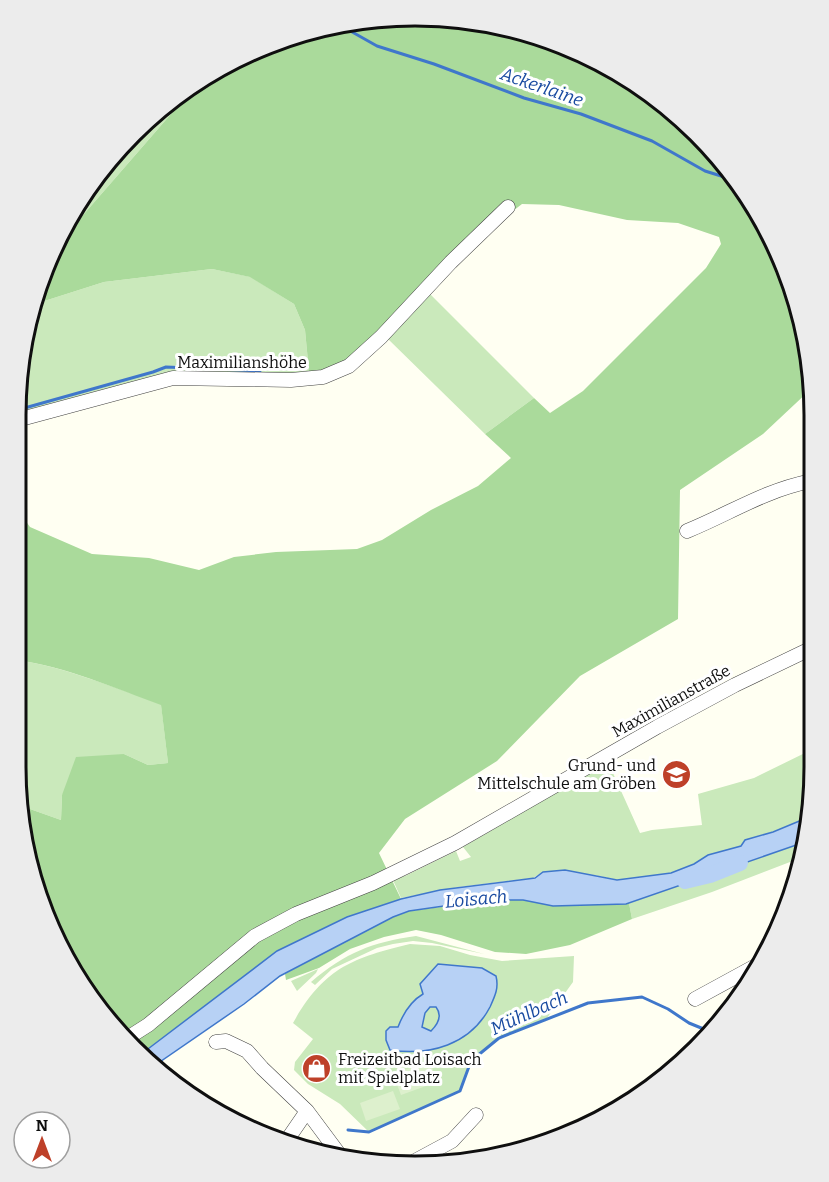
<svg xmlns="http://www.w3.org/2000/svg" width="829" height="1182" font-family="Bitter,serif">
<rect width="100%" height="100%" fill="#fffff2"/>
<path fill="#cae9bb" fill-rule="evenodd" d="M177 95 184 99 57 245 68 215 151 114Z
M212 269 251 277 294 304 305 330 309 372 301 374 182 373 21 415 23 336 35 304 104 282Z
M429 293 534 398 485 434 388 339Z
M17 660C65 667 115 688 161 704L168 763 148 765 124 754 62 795 61 820 30 809 21 814 15 767Z
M813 749V793L809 817 773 832 745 840 741 846 708 855 694 864 671 873 617 880 594 875 543 872 533 878 459 887 401 898 392 878 405 876 456 851 460 861 471 857 463 847 608 762 640 833 652 830 702 825 698 794 754 778Z
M805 842 803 857 712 892 632 919 629 903Z
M416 936 484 954 432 943 413 941 393 944 377 948 332 969 315 985 311 982C345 953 372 942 416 936Z
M410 944 440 946 470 955 502 961 574 956 573 982 547 1018 499 1037 471 1061 460 1091 369 1132 340 1104 308 1084 294 1070 295 1062 313 1039 293 1023C324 968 352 958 410 944ZM423 994 495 995C477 1035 465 1039 424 1051L390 1027H398L412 1002Z
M318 969 316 973 297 991 291 981Z
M430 1007H436C443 1016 438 1024 431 1031L422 1028 425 1013Z"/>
<path fill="#aada9b" d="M440 16 518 29 591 56 657 97 715 151 773 238 811 362V389L763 434 680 490 678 619 580 676 497 761 405 819 379 853 401 899 347 917 278 951 140 1055 82 989 29 871 21 814 30 809 61 820 62 795 76 757 124 754 148 765 168 763 161 705C115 688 66 667 17 660L20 513 30 527 92 554 149 558 199 570 234 557 276 552 357 549 382 540 431 510 478 486 511 458 485 434 534 398 550 413 583 391 706 268 721 244 719 237 678 223 627 220 559 205 522 204 501 220 348 371 309 372 305 330 294 304 250 277 212 269 104 282 35 304 57 245 184 99 177 95 214 69 286 36 362 18Z
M497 900H523L568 905 629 903 632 919 570 945 526 954 495 952 441 935 416 930 384 937 350 949 319 968 286 980 285 974 383 921 409 911Z"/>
<path fill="#ddf0cd" d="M430 1061 437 1082 401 1095 393 1074Z
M393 1091 400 1109 366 1121 360 1103Z"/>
<path fill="#b7d1f5" stroke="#3f77cb" stroke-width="1.5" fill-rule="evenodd" d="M809 817 805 842 626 904 553 906 523 900H497L444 906 409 911 393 917 280 976 244 1004 151 1068 140 1055 277 951 347 917 401 899 440 890 535 878 543 872 565 870 617 880 671 873 694 864 708 855 741 846 745 840 773 832Z
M438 964 482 968 496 976C499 988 495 996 490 1007 470 1045 430 1056 390 1050L386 1040V1031L390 1027H398C403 1014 411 1001 423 994L420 984ZM430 1007H436C443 1016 438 1024 431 1031L422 1027 425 1013Z"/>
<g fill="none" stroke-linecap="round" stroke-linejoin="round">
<path stroke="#3f77cb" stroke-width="3" d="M338 24 377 46 434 64 524 98 581 114 652 141 705 171 734 180
M21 409 153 372 166 367 260 371
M348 1130 369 1132 460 1091 471 1061 499 1038 588 1003 642 997 668 1009 689 1023 711 1032"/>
<path stroke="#b7d1f5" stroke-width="16" d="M685 881 710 875 740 863"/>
<defs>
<path id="minor" d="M21 419 173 378 291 380 323 377 349 366 381 337 451 262 508 207
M687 531C731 513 763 491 811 481
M695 999 761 963
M126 1039 148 1025 255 936 296 914 373 883 455 843 657 727 735 685 812 648
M216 1042 226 1041 247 1051 262 1068 307 1111 342 1158
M285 1143 307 1111
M413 1162 452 1141 476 1115"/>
</defs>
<use href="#minor" stroke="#424242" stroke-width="15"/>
<use href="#minor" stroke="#fff" stroke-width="14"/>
</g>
<defs>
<symbol id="school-disc" viewBox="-11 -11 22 22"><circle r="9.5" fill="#be4029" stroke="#fff"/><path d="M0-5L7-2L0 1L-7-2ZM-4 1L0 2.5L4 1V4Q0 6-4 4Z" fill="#fff"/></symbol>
<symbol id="shop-disc" viewBox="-11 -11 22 22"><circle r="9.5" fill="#be4029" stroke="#fff"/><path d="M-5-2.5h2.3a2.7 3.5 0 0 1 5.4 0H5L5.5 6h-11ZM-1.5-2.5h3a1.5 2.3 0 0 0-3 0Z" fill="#fff"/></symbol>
</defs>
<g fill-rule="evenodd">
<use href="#school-disc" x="660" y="758" width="33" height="33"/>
<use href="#shop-disc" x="300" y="1052" width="33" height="33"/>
</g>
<g text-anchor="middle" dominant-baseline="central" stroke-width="6" stroke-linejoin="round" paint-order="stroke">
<g font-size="16" fill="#0f0f0f" stroke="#fff">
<text x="242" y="362">Maximilianshöhe</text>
<text transform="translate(671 701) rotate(-29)">Maximilianstraße</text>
</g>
<g font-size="16" fill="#0f0f0f" stroke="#fff" text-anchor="end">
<text x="656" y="765">Grund- und<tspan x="656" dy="18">Mittelschule am Gröben</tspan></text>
<text x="338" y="1059" text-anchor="start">Freizeitbad Loisach<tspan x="338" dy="18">mit Spielplatz</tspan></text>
</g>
<g font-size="18" font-style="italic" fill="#194aa0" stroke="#fff">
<text transform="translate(542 87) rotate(19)">Ackerlaine</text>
<text transform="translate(476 899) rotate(-5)">Loisach</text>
<text transform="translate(529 1013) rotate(-24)">Mühlbach</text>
</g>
</g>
<path d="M0 0H829V1182H0ZM415 26H415A389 389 0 0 1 804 415V767A389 389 0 0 1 415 1156H415A389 389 0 0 1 26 767V415A389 389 0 0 1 415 26Z" fill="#ececec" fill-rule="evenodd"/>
<path fill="none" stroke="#0f0f0f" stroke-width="3" d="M415 26H415A389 389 0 0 1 804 415V767A389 389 0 0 1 415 1156H415A389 389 0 0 1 26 767V415A389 389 0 0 1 415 26Z"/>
<g transform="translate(42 1140)"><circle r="28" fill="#ffffff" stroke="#9f9f9f" stroke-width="1.5"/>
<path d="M0-4.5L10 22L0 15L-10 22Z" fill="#be4029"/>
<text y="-9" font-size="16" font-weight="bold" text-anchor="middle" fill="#0f0f0f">N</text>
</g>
</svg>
